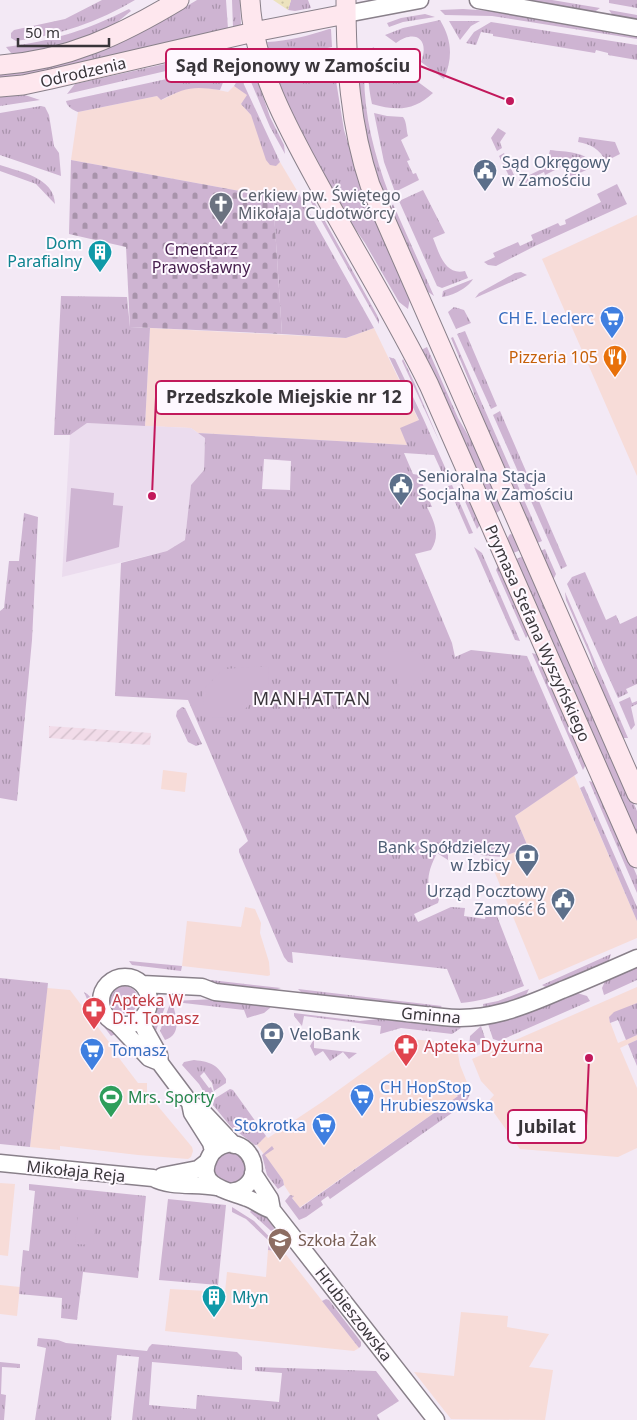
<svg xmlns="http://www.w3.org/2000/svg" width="637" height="1420" font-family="'Noto Sans',sans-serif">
<defs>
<pattern id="industrial-furrows" width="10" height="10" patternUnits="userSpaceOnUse" patternTransform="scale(1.25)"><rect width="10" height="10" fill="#f2dce9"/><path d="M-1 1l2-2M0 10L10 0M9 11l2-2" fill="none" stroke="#d0bdc9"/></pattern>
<pattern id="grass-tufts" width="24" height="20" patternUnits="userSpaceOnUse" patternTransform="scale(1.25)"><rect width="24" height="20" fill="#ceb4d2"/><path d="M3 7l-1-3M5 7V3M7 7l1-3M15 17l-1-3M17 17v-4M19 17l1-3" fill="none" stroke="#a893ab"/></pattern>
<pattern id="sand-dots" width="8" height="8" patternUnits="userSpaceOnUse" patternTransform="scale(1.25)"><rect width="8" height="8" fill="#ede3be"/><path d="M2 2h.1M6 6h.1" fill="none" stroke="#ccc3a4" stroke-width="1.8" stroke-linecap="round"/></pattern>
<pattern id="cemetery-stones" width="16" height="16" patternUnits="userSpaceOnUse" patternTransform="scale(1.25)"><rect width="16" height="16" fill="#ceb4d2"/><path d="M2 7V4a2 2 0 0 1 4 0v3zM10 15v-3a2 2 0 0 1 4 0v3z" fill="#a893ab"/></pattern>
</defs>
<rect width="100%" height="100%" fill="#f3e9f5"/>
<path fill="#f7dcd8" d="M234 86 248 95 241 104 251 115 259 136 278 164 280 162 299 194 273 197 71 160 78 112 157 96 162 100 183 89 203 87 228 92Z
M637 215V476L542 259Z
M150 328 346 338 374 328 419 421 407 445 198 433 191 428 145 426Z
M163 770 187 773 185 792 161 789Z
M574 775 637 921V938L539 980 495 873 504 861 502 857 528 847 515 816Z
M245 907 255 909 261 923 260 933 269 962 270 975 268 976 182 966 187 921 241 927Z
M637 987V1003L609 1019 618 1043 637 1035V1040L620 1048 637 1088V1148L618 1157 520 1149 487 1103 494 1095 481 1081 472 1059Z
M47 988 70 990 115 1050 116 1058H119L138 1083H147V1093L192 1147 193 1151 191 1157 188 1159 138 1155 60 1146V1150L30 1147Z
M409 1039 445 1042 452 1046 458 1054 460 1065 468 1085 457 1093 458 1096 299 1208 284 1185 283 1180 257 1145 266 1136 268 1138 322 1102Z
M0 1183 15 1184 8 1256 0 1255Z
M268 1250 284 1252 359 1348 354 1351 165 1331 170 1289 225 1292 227 1272 266 1277Z
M0 1285 20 1287 17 1316 0 1314Z
M461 1312 508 1316 507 1327 549 1334 529 1367 553 1370 545 1420 451 1419 414 1372 454 1376Z"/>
<path fill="url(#industrial-furrows)" d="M49 726 151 733 150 745 49 738Z"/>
<path fill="#ebdcee" d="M87 423 191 428 205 438 204 470 191 485 185 540 167 551 62 577 70 435Z"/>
<path fill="url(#grass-tufts)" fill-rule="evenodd" d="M102 0H135C99 22 59 35 16 41L11 38V33L14 30 65 19Z
M197 0H226L228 29 36 73 0 78V75C78 68 131 40 197 0Z
M232 0H240L241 25 233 28Z
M291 0H308L311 8 295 11 288 10Z
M531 0H552L600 8 593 13 534 3Z
M609 0H637V8L609 3Z
M129 9 131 11 110 28 65 45 19 54 11 53 6 47C53 41 87 30 129 9Z
M463 9 493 11 603 28 637 37V39L492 16 445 15 440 10Z
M609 10 637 15V20L613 16Z
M425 14 435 17 403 22 389 27 387 23 401 18Z
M440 20C452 40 453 57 444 79L421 62C430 39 415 29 396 43L385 35 403 28Z
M449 21H480L471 26 460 40Z
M491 22 637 45V60L608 55V53L596 50 595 53 493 36V34L481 32 476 45 466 43 474 32Z
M329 29H331L332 47 269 60 267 42C288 41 308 36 329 29Z
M373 47 385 56C375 78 392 90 410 76L433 93C414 111 396 111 372 104 368 86 366 65 373 47Z
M223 51 232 53 228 59 196 64 67 94 75 84Z
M332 56 344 130 351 153 410 298 408 309 399 302 365 243 331 194 305 149 272 70Z
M356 56H365C361 103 372 149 389 194H384L380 191 363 134Z
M217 68 228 70 220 90C193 86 186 87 161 100L157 96 78 112C73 110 67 107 66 101Z
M255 73 270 117 284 145 285 154 270 127 251 82 252 75Z
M240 76 280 162 276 166 270 165 266 160 251 115 241 104 247 95 234 86Z
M25 95 40 100 0 106V97Z
M41 106 45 107 49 115 54 146 59 153 61 176 0 155V113Z
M374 113 387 116 403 117C407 122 406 130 408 136L401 140 410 160 407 161 413 174 416 173 419 180 395 192 384 162Z
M498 128 506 133 500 142 502 148 497 151 491 138Z
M579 137 615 142 620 154 606 161C599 149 591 144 578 142Z
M550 150C566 152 586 151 595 166L571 177 565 165 545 175 544 172 534 177 535 180 522 186 519 180 546 167Z
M504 153 514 175 510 178 499 156Z
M0 165C20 172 54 177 55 204L36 184 0 171Z
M617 184 627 204 535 246 496 266 488 265 484 262 495 257 493 253 518 242 520 246 533 240 531 235 558 223 560 226 566 224 565 220 601 202 597 194Z
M423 190 445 233 433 238C439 253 445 276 465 271L468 278 442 288 437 286 399 201Z
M299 194 374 328 346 338 282 334 273 197Z
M307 195 315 203 377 315 379 320V324Z
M393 204 434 296 424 289 390 210Z
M521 272 527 275 475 298 479 293 515 273Z
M473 279C468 288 452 296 442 297L443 291Z
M61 296 127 297 130 327 150 328 145 426 87 423 70 435H54Z
M454 307 464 310 471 323 456 329 448 312Z
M465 331 497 406 491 409 457 334Z
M453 337 542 541 535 544 492 446 472 388 451 338Z
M427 347 458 418 487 468 502 509 495 514 421 350Z
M389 357 395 359 423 418 448 474 444 477 434 455 404 453 413 474 419 475 432 507H427C434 521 441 535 431 550L415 554 452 643 455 657 471 650 527 656 578 773 515 816 528 847 502 857 450 852 448 855V860L437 853C428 871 426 880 431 900L440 896 438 903 414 914 418 922 451 907 465 908 464 916 485 919 487 910 495 911 524 986C503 994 484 1001 461 1003L447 969 292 952 293 963 288 962 284 957 239 852V849L248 841 188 700 115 696 121 563 167 551 185 540 191 485 204 470 205 438 198 433 407 445 400 428 419 420ZM264 459 291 461 290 490 262 489Z
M403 359 414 382 440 443 402 361Z
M500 411 567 566 561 569 493 415Z
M452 485 473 533 469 534 448 486Z
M466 498 479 515 480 525 477 529 464 499Z
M24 513 38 517 32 640 17 801 0 798V611L4 608 9 561H19Z
M510 534 514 535 523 549 511 554 505 542Z
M474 547 482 553 520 641 515 640Z
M545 549 556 574 553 580 538 552Z
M526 555 637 811V836L514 560Z
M499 564 529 634 526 638 496 570Z
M585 572 606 620 616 615 620 624 637 616V684L626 689 628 693 618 698 567 584 572 577Z
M565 592 628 738H620L607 709 590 655 566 600Z
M532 653 539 655 586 764 583 770Z
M630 697 632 703 637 701V704L631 707 635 725 631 730 619 702Z
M182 707 185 708 202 744 196 746 188 742 176 716 177 711Z
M589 781 596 783 599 787 637 876V893Z
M584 786 637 907V921L580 788Z
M481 858 499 860 490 871 487 865Z
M611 954 608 963 547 988 542 985Z
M129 961 182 966 181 971 132 965Z
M637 967V980L604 995 602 988 605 981Z
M0 978 48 983 30 1147 0 1144Z
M211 980 281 988 271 991 211 984Z
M110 1000a14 14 0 1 1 28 0a14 14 0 1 1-28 0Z
M298 989 442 1006 438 1009 303 994Z
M529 989 524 999 484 1009 483 1004 498 1001Z
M84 992C94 997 93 1007 98 1015 103 1024 111 1028 120 1032L111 1036 92 1011Z
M577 993 587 996 590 1001 499 1041 493 1039 488 1024 523 1014Z
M217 999 271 1004 270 1008 264 1013 247 1018 244 1010 175 1002 173 1005C177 1019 181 1035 165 1040L160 1031 171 1001Z
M163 1002 165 1007 155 1033C149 1020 151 1011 163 1002Z
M637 1003V1035L626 1040 618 1020 610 1023 609 1017 614 1012Z
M294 1013 360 1021 387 1018 458 1025 461 1028 452 1034 401 1028 380 1034 381 1026 304 1016 302 1026 294 1016Z
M481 1026 485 1038 483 1043 469 1049 470 1036Z
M314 1039V1048L357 1053 349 1059 343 1052 330 1061 323 1051 315 1056 310 1046Z
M637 1040V1066L628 1044Z
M194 1060C212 1062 217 1065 226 1079V1083L214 1091 212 1083 204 1072 200 1076 209 1088 211 1087 213 1092 209 1095 205 1094 199 1084 182 1065 184 1062Z
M468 1085 471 1092 466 1103 330 1199 328 1196 321 1201 323 1205 306 1217 299 1220 285 1201 290 1195 294 1196 292 1198 300 1208 458 1096 456 1094Z
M230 1089 233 1090 266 1136 257 1145H255L231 1127 213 1105 214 1099Z
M272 1146 274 1149 265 1155 283 1180 284 1185 278 1189 267 1175 262 1155Z
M214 1168a16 16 0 1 1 32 0a16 16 0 1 1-32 0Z
M29 1184 146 1196 138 1278 83 1272 77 1320 61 1318 62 1298 19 1294 23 1250 29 1251 35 1191 29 1190Z
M168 1199 226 1205 218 1285 159 1280Z
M232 1207 254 1221 284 1252 268 1250 269 1241 246 1219 232 1212Z
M254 1207 268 1218 281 1240 250 1212Z
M326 1299 329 1300 361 1342V1346L359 1348 322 1301Z
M38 1338 58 1340 66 1343 147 1351 149 1347 152 1344 237 1352 242 1357V1370L152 1362 149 1405 196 1409 197 1395 279 1402 282 1373 255 1371V1367L376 1371 399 1401 377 1415 380 1420H132L139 1357 117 1355 111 1420H35L46 1348 37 1346Z
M0 1362 20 1364V1368L2 1367 1 1394 6 1395 4 1420H0Z"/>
<path fill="url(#sand-dots)" d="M273 0H291L288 10Z"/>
<path fill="url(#cemetery-stones)" d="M71 160 273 197 282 334 130 327 126 247 69 234Z"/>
<path fill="#ceb4d2" d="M71 488 114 493 113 505 123 506 119 547 66 562Z
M388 651 418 652 426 666 408 692 397 691V669Z
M268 666 269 685 237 717 212 718 204 706 202 691 223 669Z
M78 1213 96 1215 93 1245 75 1244Z"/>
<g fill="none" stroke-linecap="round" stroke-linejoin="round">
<defs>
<path id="tertiary" d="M478 0 637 28
M346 14 420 0
M101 1001a24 24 0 1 1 48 0a24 24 0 1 1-48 0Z
M142 984 202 987 215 992 443 1017C487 1022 523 1007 562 990 587 980 612 969 637 958
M141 1019 145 1030 159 1055 160 1063 190 1103 192 1113 211 1143 213 1151
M118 1025 149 1058 159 1062
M190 1103 202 1111 234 1145
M0 1163 153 1178C171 1188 196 1183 216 1187
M253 1173 270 1199 272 1210
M162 1176 198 1169 207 1162
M230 1192C234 1191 238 1191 241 1189 265 1177 252 1141 227 1144 219 1146 212 1151 209 1158 195 1187 230 1191 247 1198 256 1201 263 1208 272 1210L436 1420"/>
<path id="secondary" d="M250 0C254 71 291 134 324 194 359 258 397 320 429 385L637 858
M346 0C346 63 350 126 370 185L637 794
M0 65C68 60 121 35 179 0
M0 87 23 85 51 79 254 32 346 14"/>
</defs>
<use href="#tertiary" stroke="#89808a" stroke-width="19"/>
<use href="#secondary" stroke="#89808a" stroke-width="21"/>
<use href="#tertiary" stroke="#fff" stroke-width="16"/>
<use href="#secondary" stroke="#fee7ee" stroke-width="19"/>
</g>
<defs>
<symbol id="civic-pin" viewBox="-11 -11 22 30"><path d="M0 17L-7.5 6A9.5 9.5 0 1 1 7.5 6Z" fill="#5c6f8a" stroke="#fef8ff"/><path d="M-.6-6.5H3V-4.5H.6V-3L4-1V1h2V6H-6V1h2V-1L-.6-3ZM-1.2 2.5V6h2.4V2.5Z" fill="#fff"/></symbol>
<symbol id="church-pin" viewBox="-11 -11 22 30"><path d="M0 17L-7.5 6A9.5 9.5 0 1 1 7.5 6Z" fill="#6b7280" stroke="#fef8ff"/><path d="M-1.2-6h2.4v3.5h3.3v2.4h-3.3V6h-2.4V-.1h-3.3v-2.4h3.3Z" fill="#fff"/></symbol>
<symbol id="building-pin" viewBox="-11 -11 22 30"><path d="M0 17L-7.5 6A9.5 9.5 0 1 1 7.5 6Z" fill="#0f9aa8" stroke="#fef8ff"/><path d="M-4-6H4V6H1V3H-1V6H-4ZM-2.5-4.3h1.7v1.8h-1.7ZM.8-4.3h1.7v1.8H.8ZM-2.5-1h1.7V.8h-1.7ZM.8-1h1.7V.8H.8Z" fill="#fff"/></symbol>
<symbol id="supermarket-pin" viewBox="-11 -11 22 30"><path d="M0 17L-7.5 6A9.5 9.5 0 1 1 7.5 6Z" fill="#3f7fe0" stroke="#fef8ff"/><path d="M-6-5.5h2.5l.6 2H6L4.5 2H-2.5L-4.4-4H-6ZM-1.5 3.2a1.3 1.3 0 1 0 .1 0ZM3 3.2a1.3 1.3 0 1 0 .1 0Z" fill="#fff"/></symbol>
<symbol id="restaurant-pin" viewBox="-11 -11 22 30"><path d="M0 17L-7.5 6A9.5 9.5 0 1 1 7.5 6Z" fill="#e8710a" stroke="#fef8ff"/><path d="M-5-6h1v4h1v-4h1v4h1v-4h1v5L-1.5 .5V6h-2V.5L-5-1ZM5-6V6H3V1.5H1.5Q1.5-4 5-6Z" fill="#fff"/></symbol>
<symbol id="bank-pin" viewBox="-11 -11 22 30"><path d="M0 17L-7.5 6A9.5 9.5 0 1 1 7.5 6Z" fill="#5c6f8a" stroke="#fef8ff"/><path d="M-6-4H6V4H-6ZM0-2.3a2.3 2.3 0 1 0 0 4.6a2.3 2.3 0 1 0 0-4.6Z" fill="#fff"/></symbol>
<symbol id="pharmacy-pin" viewBox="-11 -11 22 30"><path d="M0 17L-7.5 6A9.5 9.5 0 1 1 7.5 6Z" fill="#e0444e" stroke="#fef8ff"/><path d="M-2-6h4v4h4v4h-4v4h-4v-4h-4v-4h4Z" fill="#fff"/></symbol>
<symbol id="stadium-pin" viewBox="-11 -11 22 30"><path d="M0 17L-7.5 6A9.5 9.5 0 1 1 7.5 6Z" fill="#2e9e5b" stroke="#fef8ff"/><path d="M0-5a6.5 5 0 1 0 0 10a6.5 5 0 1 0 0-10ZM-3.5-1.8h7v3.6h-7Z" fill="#fff"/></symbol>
<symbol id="school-pin" viewBox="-11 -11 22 30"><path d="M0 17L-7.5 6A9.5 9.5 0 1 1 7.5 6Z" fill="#8d6e63" stroke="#fef8ff"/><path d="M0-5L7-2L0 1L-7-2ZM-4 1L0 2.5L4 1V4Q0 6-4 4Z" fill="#fff"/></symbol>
</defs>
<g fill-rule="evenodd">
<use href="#civic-pin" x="471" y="157" width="28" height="38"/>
<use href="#church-pin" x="207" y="190" width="28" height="38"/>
<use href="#building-pin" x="86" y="238" width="28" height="38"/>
<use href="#supermarket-pin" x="598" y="304" width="28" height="38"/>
<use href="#restaurant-pin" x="601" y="343" width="28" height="38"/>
<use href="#civic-pin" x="387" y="471" width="28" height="38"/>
<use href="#bank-pin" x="513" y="842" width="28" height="38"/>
<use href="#civic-pin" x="549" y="886" width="28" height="38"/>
<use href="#pharmacy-pin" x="80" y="995" width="28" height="38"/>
<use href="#bank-pin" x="258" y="1020" width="28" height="38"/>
<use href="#pharmacy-pin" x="392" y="1032" width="28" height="38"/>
<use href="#supermarket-pin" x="78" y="1036" width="28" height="38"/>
<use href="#supermarket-pin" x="348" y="1082" width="28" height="38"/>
<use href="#stadium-pin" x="97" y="1083" width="28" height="38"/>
<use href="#supermarket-pin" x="310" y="1111" width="28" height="38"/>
<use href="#school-pin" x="266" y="1226" width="28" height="38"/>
<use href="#building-pin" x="200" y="1283" width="28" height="38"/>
</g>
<g text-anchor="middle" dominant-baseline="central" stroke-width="4" stroke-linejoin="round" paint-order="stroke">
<g font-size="16" fill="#39353a" stroke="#fef8ff">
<text transform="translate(83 72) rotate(-13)">Odrodzenia</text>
<text transform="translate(538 633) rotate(66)">Prymasa Stefana Wyszyńskiego</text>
<text transform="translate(431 1015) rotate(5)">Gminna</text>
<text transform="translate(76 1171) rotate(6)">Mikołaja Reja</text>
<text transform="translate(354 1314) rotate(52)">Hrubieszowska</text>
</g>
<g font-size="16" fill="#4e5e75" stroke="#fef8ff" text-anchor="start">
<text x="502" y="162">Sąd Okręgowy<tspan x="502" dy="18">w Zamościu</tspan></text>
<text x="418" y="476">Senioralna Stacja<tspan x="418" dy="18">Socjalna w Zamościu</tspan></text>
<text x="510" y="847" text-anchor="end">Bank Spółdzielczy<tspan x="510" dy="18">w Izbicy</tspan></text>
<text x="546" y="891" text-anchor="end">Urząd Pocztowy<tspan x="546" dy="18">Zamość 6</tspan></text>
<text x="290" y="1034">VeloBank</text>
</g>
<g font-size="16" fill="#5b616d" stroke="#fef8ff" text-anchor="start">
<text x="238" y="195">Cerkiew pw. Świętego<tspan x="238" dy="18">Mikołaja Cudotwórcy</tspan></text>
</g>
<g font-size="16" fill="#0d838f" stroke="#fef8ff" text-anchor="end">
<text x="82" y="243">Dom<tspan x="82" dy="18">Parafialny</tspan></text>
<text x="232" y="1297" text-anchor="start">Młyn</text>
</g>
<g font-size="16" fill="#48204f" stroke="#fef8ff">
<text x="201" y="249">Cmentarz<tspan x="201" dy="18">Prawosławny</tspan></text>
</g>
<g font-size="16" fill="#366cbe" stroke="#fef8ff" text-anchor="end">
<text x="594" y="318">CH E. Leclerc</text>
<text x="110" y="1050" text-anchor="start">Tomasz</text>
<text x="380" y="1087" text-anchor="start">CH HopStop<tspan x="380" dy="18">Hrubieszowska</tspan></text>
<text x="306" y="1125">Stokrotka</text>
</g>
<g font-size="16" fill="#c56008" stroke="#fef8ff" text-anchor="end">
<text x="598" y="357">Pizzeria 105</text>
</g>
<g font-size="16" fill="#be3a42" stroke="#fef8ff" text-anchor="start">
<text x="112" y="1000">Apteka W<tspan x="112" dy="18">D.T. Tomasz</tspan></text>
<text x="424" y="1046">Apteka Dyżurna</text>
</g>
<g font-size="16" fill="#27864d" stroke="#fef8ff" text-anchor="start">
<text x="128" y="1097">Mrs. Sporty</text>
</g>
<g font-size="16" fill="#785e54" stroke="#fef8ff" text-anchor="start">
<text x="298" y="1240">Szkoła Żak</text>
</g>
<g font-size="18" letter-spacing="1" fill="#39353a" stroke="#fef8ff">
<text x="312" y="698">MANHATTAN</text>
</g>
</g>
<path fill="none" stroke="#c2185b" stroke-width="2" d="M510 101L420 66M152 496L156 397M589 1058L586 1126"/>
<g fill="#c2185b" stroke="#fef8ff" stroke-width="2">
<circle cx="510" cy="101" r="5"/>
<circle cx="152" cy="496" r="5"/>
<circle cx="589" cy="1058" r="5"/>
</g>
<g fill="#fef8ff" stroke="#c2185b" stroke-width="2">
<rect x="166" y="49" width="254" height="33" rx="5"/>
<rect x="156" y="381" width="256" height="33" rx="5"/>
<rect x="508" y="1110" width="78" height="33" rx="5"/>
</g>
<g font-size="18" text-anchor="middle" font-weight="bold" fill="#39353a">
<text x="293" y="72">Sąd Rejonowy w Zamościu</text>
<text x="284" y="403">Przedszkole Miejskie nr 12</text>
<text x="547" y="1133">Jubilat</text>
</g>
<path d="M18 38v8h91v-8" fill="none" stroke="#39353a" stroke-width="2.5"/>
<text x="25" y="38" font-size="15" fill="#39353a" stroke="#fef8ff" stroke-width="4" paint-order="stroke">50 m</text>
</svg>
